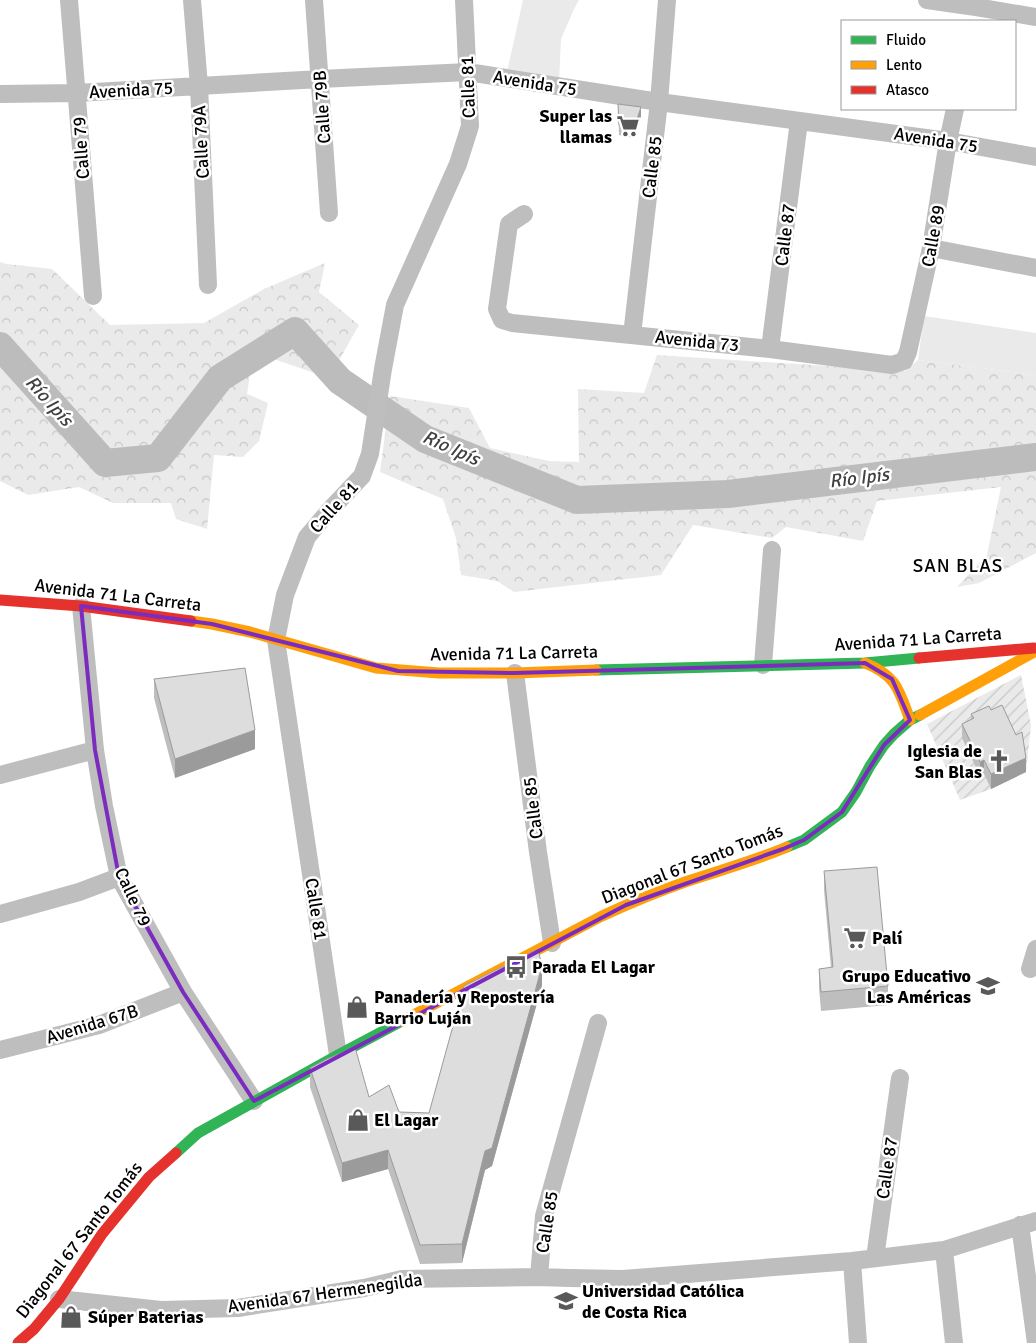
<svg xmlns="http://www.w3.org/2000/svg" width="1036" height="1343" font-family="Signika,sans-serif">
<defs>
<pattern id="forest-crowns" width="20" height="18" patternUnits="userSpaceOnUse" patternTransform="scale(1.25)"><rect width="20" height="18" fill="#eaeaea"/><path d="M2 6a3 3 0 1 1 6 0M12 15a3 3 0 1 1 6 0" fill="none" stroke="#c7c7c7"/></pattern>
<pattern id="garden-furrows" width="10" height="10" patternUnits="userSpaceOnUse" patternTransform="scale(1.25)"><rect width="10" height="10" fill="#eaeaea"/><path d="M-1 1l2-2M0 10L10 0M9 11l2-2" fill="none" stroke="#c7c7c7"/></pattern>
</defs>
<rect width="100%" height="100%" fill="#fff"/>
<path fill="#eaeaea" d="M523 0H579L574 9 561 39 559 84 505 81Z
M924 316 1036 333V375L918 360Z"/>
<path fill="url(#forest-crowns)" d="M0 262 7 264 52 269 110 325 204 323 264 289 325 263 319 292 359 325 329 378 265 356 251 367 247 394 268 403 259 441 243 457 214 455 207 529 176 519 171 503H113L79 487 28 495 0 481Z
M657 355 905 371 918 360 1036 375V553L979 583 957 587 987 555 1001 487 877 501 863 541 786 527 772 538 693 525 661 575 514 592 497 581 461 575 456 538 443 499 380 472 390 396 469 408 490 448 549 461 579 462 578 389 644 393Z"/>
<path fill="url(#garden-furrows)" d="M1021 675 1031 725 1026 772 1022 747 980 776 984 774 991 789 960 800 927 724Z"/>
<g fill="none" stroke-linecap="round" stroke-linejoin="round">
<path stroke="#bcbcbc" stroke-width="28" d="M0 346 105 463 158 458 220 378 295 331 340 381 425 439 577 500 728 494 1036 457"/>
<path stroke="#bebebe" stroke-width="18" d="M69 0 93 296
M192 0 199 86 208 285
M314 0 329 213
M927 0 976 7 1036 17
M0 94 77 93 320 79 468 72 659 102 948 141 1036 157
M524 214 509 224 497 309 502 320 512 323 770 349 892 365 904 361 908 352 931 248 948 141 955 109
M931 248 1036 268
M632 335 659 102 667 0
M770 349 799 121
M81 606 95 750 104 806 119 877 183 992 254 1101
M763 665 772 550
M515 673 538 852 552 943
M0 775 95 750
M0 914 79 892 119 877
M1030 969 1036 949
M0 1050 99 1025 183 992
M338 1055 276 640 285 595 307 537 329 511 362 476 370 454 383 369 395 305 458 164 470 126 464 0
M1020 1225 1036 1343
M944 1250 954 1343
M875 1258 900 1078
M852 1261 858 1343
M539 1277 544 1216 598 1023
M59 1299 161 1310 238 1308 364 1288 402 1279 539 1277 569 1278 623 1279 852 1261 944 1250 1036 1221"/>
<path stroke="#30b455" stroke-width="11" d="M596 670 865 663 919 658
M787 847 804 840 842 812 856 792 870 766 884 745 894 734 910 720 920 715
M176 1153 198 1133 338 1055 402 1021"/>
<path stroke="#ff9f0a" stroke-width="11" d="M191 621 212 624 250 632 376 668 439 673H515L596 670
M865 663C897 676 899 690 910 720
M920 715 1036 651
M402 1021 602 916C630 903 659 891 688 881 721 870 754 861 787 847"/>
<path stroke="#e5322d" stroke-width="11" d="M0 600 81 606 191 621
M919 658 1034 648
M18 1343 34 1329 59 1299 102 1234 149 1177 176 1153"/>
</g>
<path fill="#bebebe" d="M618 104 641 117 634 138 619 135Z
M154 679 255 749 175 778 154 698Z
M971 714 1026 772 991 789 984 774 980 776 962 738V724L971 719Z
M824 871 888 986V1005L821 1011 819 988V969L831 968 824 890Z
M542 985 492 1166 485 1170 462 1263 420 1264 388 1169 342 1182 310 1087V1068L369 1097 399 1112 429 1113Z"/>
<path fill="#9b9b9b" d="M641 107V117L634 138V128Z
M255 730V749L175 778V759Z
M1026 758V772L991 789V774Z
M984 760V774L980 776V762Z
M542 966V985L492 1166 485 1170 462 1263V1244L485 1151Z
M388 1150V1169L342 1182V1163Z"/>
<path fill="#ddd" stroke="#9b9b9b" d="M618 104 641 107 634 128 619 125Z
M245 668 255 730 175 759 154 679Z
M1002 705 1016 735 1022 732 1026 758 991 774 984 760 980 762 962 724 974 718 971 714 989 706 991 710Z
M877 867 888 986 821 992 819 969 833 967 824 871Z
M538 949 542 966 492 1148 485 1151 462 1244 420 1245 388 1150 342 1163 310 1068 327 1059 355 1047 369 1097 389 1085 399 1112 429 1113 464 986Z"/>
<path fill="none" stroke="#7b2cbf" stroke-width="4" stroke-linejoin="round" d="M81 606 212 624 398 671 515 673 865 663 892 679 910 720 884 745 842 812 804 840 783 849 626 905 254 1101 183 992 119 877 95 750Z"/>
<defs>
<symbol id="supermarket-bare" viewBox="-9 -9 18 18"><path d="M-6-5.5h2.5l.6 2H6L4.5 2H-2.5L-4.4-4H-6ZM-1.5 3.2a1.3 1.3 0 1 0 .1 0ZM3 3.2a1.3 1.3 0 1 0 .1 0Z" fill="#595959" stroke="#fff" stroke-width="2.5" paint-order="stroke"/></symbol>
<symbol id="church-bare" viewBox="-9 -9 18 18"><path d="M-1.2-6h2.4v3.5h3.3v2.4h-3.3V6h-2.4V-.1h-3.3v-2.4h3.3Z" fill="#595959" stroke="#fff" stroke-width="2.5" paint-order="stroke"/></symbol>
<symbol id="bus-bare" viewBox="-9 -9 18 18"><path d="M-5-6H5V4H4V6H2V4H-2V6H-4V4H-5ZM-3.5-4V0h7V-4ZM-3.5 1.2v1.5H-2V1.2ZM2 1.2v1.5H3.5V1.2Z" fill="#595959" stroke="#fff" stroke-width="2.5" paint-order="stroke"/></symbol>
<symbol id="university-bare" viewBox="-9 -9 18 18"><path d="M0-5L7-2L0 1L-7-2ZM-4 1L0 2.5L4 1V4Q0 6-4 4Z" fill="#595959" stroke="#fff" stroke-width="2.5" paint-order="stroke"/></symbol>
<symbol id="shop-bare" viewBox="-9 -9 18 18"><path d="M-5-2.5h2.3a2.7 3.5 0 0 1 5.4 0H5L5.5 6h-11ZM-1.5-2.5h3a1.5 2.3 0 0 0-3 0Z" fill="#595959" stroke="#fff" stroke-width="2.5" paint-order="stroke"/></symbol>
</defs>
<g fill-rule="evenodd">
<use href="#supermarket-bare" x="612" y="110" width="32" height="32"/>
<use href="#church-bare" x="983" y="745" width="32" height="32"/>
<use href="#supermarket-bare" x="839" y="922" width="32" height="32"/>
<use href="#bus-bare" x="500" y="951" width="32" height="32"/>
<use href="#university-bare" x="972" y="970" width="32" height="32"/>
<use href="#shop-bare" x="341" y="991" width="32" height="32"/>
<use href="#shop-bare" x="342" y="1104" width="32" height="32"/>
<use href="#university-bare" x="550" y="1285" width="32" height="32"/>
<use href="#shop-bare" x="55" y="1301" width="32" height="32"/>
</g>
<g text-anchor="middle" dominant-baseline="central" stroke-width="5" stroke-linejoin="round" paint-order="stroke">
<g font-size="18" fill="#000" stroke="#fff">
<text transform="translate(535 83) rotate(9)">Avenida 75</text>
<text transform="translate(468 87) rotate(-92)">Calle 81</text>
<text transform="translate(131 90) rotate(-3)">Avenida 75</text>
<text transform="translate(322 107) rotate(-94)">Calle 79B</text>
<text transform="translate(936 140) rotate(9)">Avenida 75</text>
<text transform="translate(201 142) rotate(-93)">Calle 79A</text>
<text transform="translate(81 148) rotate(-94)">Calle 79</text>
<text transform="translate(652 167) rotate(-83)">Calle 85</text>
<text transform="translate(785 235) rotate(-83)">Calle 87</text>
<text transform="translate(933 236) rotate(-80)">Calle 89</text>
<text transform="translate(697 341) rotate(6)">Avenida 73</text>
<text transform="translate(334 507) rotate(-48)">Calle 81</text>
<text transform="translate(118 595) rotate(7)">Avenida 71 La Carreta</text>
<text transform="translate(918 639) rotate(-4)">Avenida 71 La Carreta</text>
<text transform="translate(514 653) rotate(-1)">Avenida 71 La Carreta</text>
<text transform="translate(533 808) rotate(-97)">Calle 85</text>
<text transform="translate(692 864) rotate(-21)">Diagonal 67 Santo Tomás</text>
<text transform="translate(133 897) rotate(65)">Calle 79</text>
<text transform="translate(316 909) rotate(81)">Calle 81</text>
<text transform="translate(92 1024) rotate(-17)">Avenida 67B</text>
<text transform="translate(887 1168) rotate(-82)">Calle 87</text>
<text transform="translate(547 1222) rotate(-81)">Calle 85</text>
<text transform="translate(79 1240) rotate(-52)">Diagonal 67 Santo Tomás</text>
<text transform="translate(325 1293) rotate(-8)">Avenida 67 Hermenegilda</text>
</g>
<g font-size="18" font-weight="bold" fill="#000" stroke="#fff" text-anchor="start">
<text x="612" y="116" text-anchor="end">Super las<tspan x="612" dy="21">llamas</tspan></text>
<text x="982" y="751" text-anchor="end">Iglesia de<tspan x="982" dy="21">San Blas</tspan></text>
<text x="872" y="938">Palí</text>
<text x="532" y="967">Parada El Lagar</text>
<text x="971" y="976" text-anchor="end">Grupo Educativo<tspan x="971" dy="21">Las Américas</tspan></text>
<text x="374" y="997">Panadería y Repostería<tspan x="374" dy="21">Barrio Luján</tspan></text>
<text x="374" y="1120">El Lagar</text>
<text x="582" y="1291">Universidad Católica<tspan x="582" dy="21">de Costa Rica</tspan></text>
<text x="88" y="1317">Súper Baterias</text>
</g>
<g font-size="19" font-style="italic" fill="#414141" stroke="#fff">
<text transform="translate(49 401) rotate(48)">Río Ipís</text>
<text transform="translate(451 448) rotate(24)">Río Ipís</text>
<text transform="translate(859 478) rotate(-7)">Río Ipís</text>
</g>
<g font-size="19" letter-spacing="1" fill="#000" stroke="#fff">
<text x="958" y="566">SAN BLAS</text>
</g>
</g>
<rect x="841" y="20" width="175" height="90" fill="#ffffff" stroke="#999999"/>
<rect x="851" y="36" width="25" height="8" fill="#30b455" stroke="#999999"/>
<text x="886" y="45" font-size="15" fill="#000000">Fluido</text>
<rect x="851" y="61" width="25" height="8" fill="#ff9f0a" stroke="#999999"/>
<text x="886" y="70" font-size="15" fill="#000000">Lento</text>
<rect x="851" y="86" width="25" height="8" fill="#e5322d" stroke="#999999"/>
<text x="886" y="95" font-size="15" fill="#000000">Atasco</text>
</svg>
